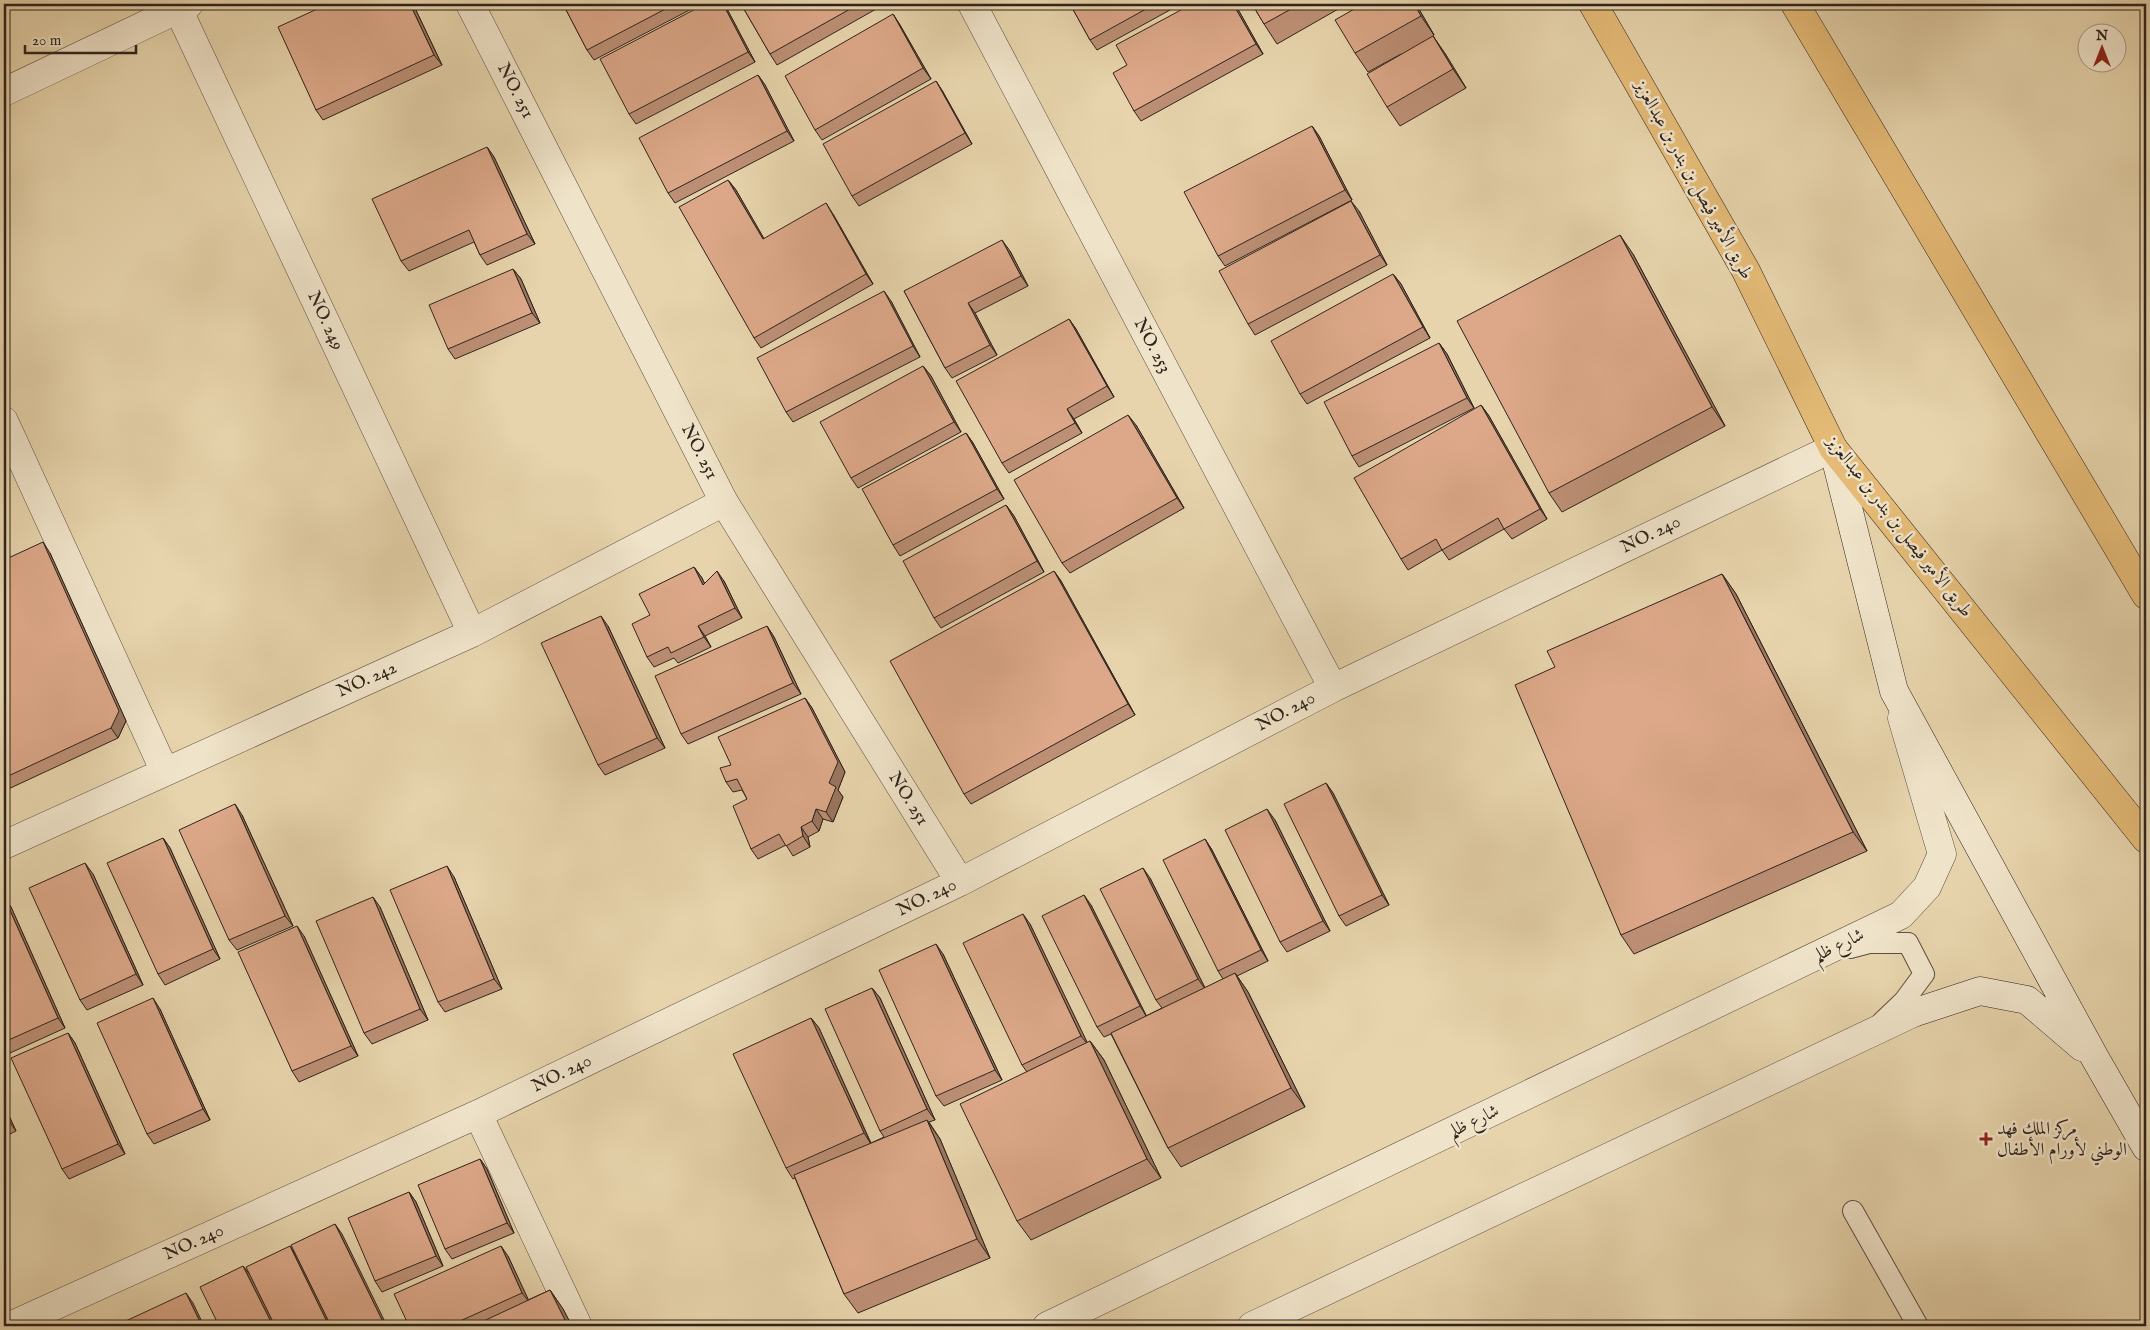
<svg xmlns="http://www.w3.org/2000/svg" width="2150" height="1330" font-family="'IM FELL English',Amiri,serif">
<rect width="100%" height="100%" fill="#e7d4ac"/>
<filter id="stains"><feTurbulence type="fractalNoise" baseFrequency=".004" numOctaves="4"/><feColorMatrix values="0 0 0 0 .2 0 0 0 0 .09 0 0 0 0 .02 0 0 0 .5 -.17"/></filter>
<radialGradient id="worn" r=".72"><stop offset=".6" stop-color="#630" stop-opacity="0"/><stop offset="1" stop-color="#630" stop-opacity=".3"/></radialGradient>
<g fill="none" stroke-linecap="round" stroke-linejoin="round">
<defs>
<path id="service" d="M1850 948 1869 943H1908L1924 974 1904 1001 1882 1022
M1853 1211 1918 1326"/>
<path id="minor" d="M470 4 724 502 960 882
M972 4 1333 688
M178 9 472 633
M4 92 189 4
M4 421 165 772
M4 845 472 633 724 502
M478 1114 578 1326
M10 1326 478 1114 960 882 1333 688 1833 448"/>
<path id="tertiary" d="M1047 1326 1901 915 1927 887 1942 854 1902 718
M1252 1326 1913 1013"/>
<path id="secondary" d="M1833 448 1894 691 2095 1058 2146 1147
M1913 1013 1980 991 2027 1000 2082 1047"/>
<path id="primary" d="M1593 4 1746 271 1833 448 2146 839
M1795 4 2146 595"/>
</defs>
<use href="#service" stroke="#5d4f40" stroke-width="22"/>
<use href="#minor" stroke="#5d4f40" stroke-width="29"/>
<use href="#tertiary" stroke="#5d4f40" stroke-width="29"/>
<use href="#secondary" stroke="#2f231c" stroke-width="29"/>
<use href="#primary" stroke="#2f231c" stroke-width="29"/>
<use href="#service" stroke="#efe3c9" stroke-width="20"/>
<use href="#minor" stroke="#efe3c9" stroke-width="28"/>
<use href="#tertiary" stroke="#efe3c9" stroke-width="28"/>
<use href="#secondary" stroke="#efe3c9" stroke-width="28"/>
<use href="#primary" stroke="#e4ba76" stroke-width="28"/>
</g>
<path fill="#bd9076" stroke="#2f231c" d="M328 4H413L442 65 323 120 316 110Z
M563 4H701L594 60 587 50Z
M741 4H885L777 65 770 54Z
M1070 4H1181L1097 50 1090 40Z
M1192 4H1235L1263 54 1141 121 1134 111 1127 65Z
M1252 4H1347L1277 44 1264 24Z
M1416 4 1434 35 1433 36 1446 55 1466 88 1400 126 1387 107 1401 54 1368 72 1355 53Z
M726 7 755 62 636 124 629 114Z
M893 14 900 25 931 79 822 140 815 130Z
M758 75 765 85 794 141 675 203 668 193Z
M936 81 943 92 972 144 859 206 852 196Z
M1312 126 1319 136 1352 200 1225 266 1218 256Z
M487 147 494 157 535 244 487 265 480 255 474 242 409 271 401 261Z
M728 180 736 190 764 239 833 214 873 284 761 348 754 338Z
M1359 211 1387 265 1255 335 1248 324Z
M1010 251 1028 286 975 313 997 355 952 378 945 368 904 291Z
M1633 254 1725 426 1562 512 1549 493Z
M513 269 521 279 540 323 455 359 448 349Z
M1393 274 1401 284 1430 338 1307 404 1300 394Z
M891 301 920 357 793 422 786 412Z
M1069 319 1076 329 1114 397 1074 419 1082 433 1009 473 1002 463Z
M1439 343 1447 354 1474 408 1359 467 1352 456Z
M923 366 931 376 961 432 858 488 851 478Z
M1481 405 1489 416 1547 519 1512 539 1504 529 1449 560 1442 550 1408 570 1401 559Z
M1136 425 1184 508 1070 573 1062 563Z
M966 433 973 443 1004 499 900 556 893 545Z
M1006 505 1014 516 1044 572 941 628 934 618Z
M50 553 126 721 118 738 4 791V560Z
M694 567 702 578 704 583 724 581 742 618 705 636 711 647 678 663 674 658 654 667 647 657 650 615Z
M1054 571 1061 581 1135 715 971 804 964 794Z
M1722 574 1736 594 1867 851 1634 954 1621 935 1555 667Z
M608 626 665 748 605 775 598 765Z
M767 626 774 637 801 694 688 744 681 734Z
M805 698 812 708 845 772 838 790 843 797 833 822 823 819 819 831 808 837 810 847 793 856 786 845 758 859 751 849 747 799 742 790 733 792 726 782 731 765Z
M1326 783 1333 793 1389 905 1346 926 1339 916Z
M242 815 293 926 237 950 229 940Z
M1275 820 1330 931 1287 952 1280 942Z
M163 838 170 848 220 959 165 985 158 974Z
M1205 839 1212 850 1268 961 1237 976 1248 992 1305 1107 1181 1167 1168 1148 1111 1034 1104 1037 1097 1027 1091 905 1146 1016 1162 1008 1156 1000 1150 878 1205 988 1223 979 1218 971Z
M93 874 143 985 87 1010 80 1000Z
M454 877 502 989 445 1012 438 1002Z
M4 897 11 907 65 1028 10 1053 4 1044Z
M380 907 428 1020 372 1044 364 1033Z
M1030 924 1087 1043 1090 1041 1104 1060 1161 1178 1031 1240 1017 1221 1027 1072 1022 1065Z
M304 936 358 1056 299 1082 292 1071Z
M943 954 1002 1080 944 1106 936 1096Z
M872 988 880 998 935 1120 929 1122 940 1139 990 1258 858 1313 844 1294 795 1178 793 1179 786 1168 811 1018 819 1028 871 1143 884 1137 880 1131Z
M160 1009 210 1120 154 1144 147 1134Z
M68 1033 75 1043 125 1154 69 1179 62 1169Z
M4 1105 16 1131 4 1137Z
M480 1159 487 1169 514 1233 452 1259 445 1249Z
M409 1192 416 1202 443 1266 382 1292 375 1281Z
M508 1256 528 1300 550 1290 563 1309 572 1326H409Z"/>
<path fill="#9a7660" stroke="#2f231c" d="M410 4H413L442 65 434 55Z
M723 4H724L726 7 755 62 748 52Z
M1233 4H1235L1263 54 1256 44Z
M1414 4H1416L1434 35 1421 16Z
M893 14 900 25 931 79 923 68Z
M1433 36 1446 55 1466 88 1453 69Z
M758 75 765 85 794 141 787 131Z
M936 81 943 92 972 144 965 133Z
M1312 126 1319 136 1352 200 1345 190Z
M487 147 494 157 535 244 527 234Z
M728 180 736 190 770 249 763 239Z
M1351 201 1359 211 1387 265 1380 255Z
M826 203 833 214 873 284 866 274Z
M1620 235 1633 254 1725 426 1712 407Z
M1002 240 1010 251 1028 286 1021 276Z
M513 269 521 279 540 323 532 313Z
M1393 274 1401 284 1430 338 1423 327Z
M884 291 891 301 920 357 913 346Z
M968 303 975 313 997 355 990 345Z
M1069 319 1076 329 1114 397 1107 386Z
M1439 343 1447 354 1474 408 1467 398Z
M923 366 931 376 961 432 954 422Z
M1481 405 1489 416 1547 519 1540 509Z
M1067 409 1074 419 1082 433 1075 423Z
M1128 415 1136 425 1184 508 1177 498Z
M966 433 973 443 1004 499 997 489Z
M1006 505 1014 516 1044 572 1037 561Z
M43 542 50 553 126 721 118 738 111 728Z
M694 567 702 578 710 595 703 585Z
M717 571 724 581 742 618 735 608Z
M1054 571 1061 581 1135 715 1128 704Z
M1722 574 1736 594 1867 851 1853 832Z
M601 616 608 626 665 748 657 738Z
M698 626 705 636 711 647 704 637Z
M767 626 774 637 801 694 793 683Z
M805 698 812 708 845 772 838 790 843 797 833 822 826 812 829 783Z
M1326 783 1333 793 1389 905 1382 895Z
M235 804 242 815 293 926 285 916Z
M816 809 823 819 819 831 812 821Z
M1267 809 1275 820 1330 931 1323 921Z
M801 827 808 837 810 847 803 836Z
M163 838 170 848 220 959 213 949Z
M1205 839 1212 850 1268 961 1261 950Z
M85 863 93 874 143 985 136 974Z
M447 866 454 877 502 989 494 979Z
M1143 868 1150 878 1206 990 1198 979Z
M1084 895 1091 905 1147 1017 1140 1006Z
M4 897 11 907 65 1028 58 1018Z
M373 897 380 907 428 1020 420 1009Z
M1023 914 1030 924 1089 1046 1081 1036Z
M297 926 304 936 358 1056 351 1046Z
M936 944 943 954 1002 1080 995 1070Z
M1235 973 1248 992 1305 1107 1291 1088Z
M872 988 880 998 935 1120 927 1109Z
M153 998 160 1009 210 1120 203 1109Z
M811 1018 819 1028 871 1144 864 1133Z
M68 1033 75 1043 125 1154 118 1144Z
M1090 1041 1104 1060 1161 1178 1147 1159Z
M4 1105 16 1131 9 1121 4 1111Z
M927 1120 940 1139 990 1258 977 1239Z
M480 1159 487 1169 514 1233 507 1223Z
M409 1192 416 1202 443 1266 436 1256Z
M335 1224 342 1234 387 1326H385Z
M290 1246 297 1257 331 1326H329Z
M501 1246 508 1256 530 1303 522 1293Z
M243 1266 251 1276 275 1326H273Z
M550 1290 563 1309 572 1326H568Z
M186 1293 193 1303 204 1326H202Z"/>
<path fill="#dca889" stroke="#2f231c" d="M328 4H410L434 55 316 110 278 27Z
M563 4H675L587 50Z
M705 4H723L748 52 629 114 600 59Z
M741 4H859L770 54Z
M1070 4H1155L1090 40Z
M1192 4H1233L1256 44 1134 111 1113 73 1127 65 1116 45Z
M1252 4H1300L1264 24Z
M1363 4H1414L1421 16 1355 53 1335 20Z
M893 14 923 68 815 130 785 76Z
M1433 36 1453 69 1387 107 1367 74Z
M758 75 787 131 668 193 639 138Z
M936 81 965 133 852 196 823 144Z
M1312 126 1345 190 1218 256 1184 192Z
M487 147 527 234 480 255 469 230 401 261 372 199Z
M728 180 763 239 826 203 866 274 754 338 679 207Z
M1351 201 1380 255 1248 324 1219 271Z
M1620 235 1712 407 1549 493 1457 321Z
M1002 240 1021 276 968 303 990 345 945 368 904 291Z
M513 269 532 313 448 349 429 305Z
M1393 274 1423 327 1300 394 1271 341Z
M884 291 913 346 786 412 757 358Z
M1069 319 1107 386 1067 409 1075 423 1002 463 956 381Z
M1439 343 1467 398 1352 456 1324 402Z
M923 366 954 422 851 478 820 422Z
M1481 405 1540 509 1504 529 1498 518 1442 550 1436 539 1401 559 1354 478Z
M1128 415 1177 498 1062 563 1014 480Z
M966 433 997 489 893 545 862 489Z
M1006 505 1037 561 934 618 903 561Z
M43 542 119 711 111 728 4 778V560Z
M694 567 703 585 717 571 735 608 698 626 704 637 671 653 668 647 647 657 632 624 650 615 639 594Z
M1054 571 1128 704 964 794 890 661Z
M1722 574 1853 832 1621 935 1515 685 1555 667 1547 651Z
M601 616 657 738 598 765 541 643Z
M767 626 793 683 681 734 655 676Z
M805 698 838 762 829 783 836 787 826 812 816 809 812 821 801 827 803 836 786 846 779 834 751 849 733 806 747 799 737 779 726 782 720 768 731 765 718 737Z
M1326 783 1382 895 1339 916 1284 804Z
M235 804 285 916 229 940 179 830Z
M1267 809 1323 921 1280 942 1225 830Z
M163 838 213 949 158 974 107 863Z
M1205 839 1261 950 1218 971 1163 860Z
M85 863 136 974 80 1000 29 888Z
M447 866 494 979 438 1002 390 890Z
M1143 868 1198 979 1156 1000 1100 889Z
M1084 895 1140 1006 1097 1027 1042 916Z
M4 897 58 1018 4 1042Z
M373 897 420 1009 364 1033 316 921Z
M1023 914 1081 1036 1022 1065 963 943Z
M297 926 351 1046 292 1071 238 952Z
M936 944 995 1070 936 1096 879 970Z
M1235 973 1291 1088 1168 1148 1111 1033Z
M872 988 927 1109 880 1131 825 1009Z
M153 998 203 1109 147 1134 97 1023Z
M811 1018 864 1133 786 1168 733 1054Z
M68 1033 118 1144 62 1169 11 1058Z
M1090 1041 1147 1159 1017 1221 960 1104Z
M4 1111 9 1121 4 1123Z
M927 1120 977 1239 844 1294 794 1175Z
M480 1159 507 1223 445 1249 418 1185Z
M409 1192 436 1256 375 1281 348 1218Z
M335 1224 385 1326H331L291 1245Z
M290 1246 329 1326H275L246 1267Z
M501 1246 522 1293 449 1326H409L394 1294Z
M243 1266 273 1326H219L200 1287Z
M550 1290 568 1326H473Z
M186 1293 202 1326H115Z"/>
<path fill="#8f2418" stroke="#efe3c9" stroke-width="2" d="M1983.5 1131.5h5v5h5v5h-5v5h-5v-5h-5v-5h5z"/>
<g text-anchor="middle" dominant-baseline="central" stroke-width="5" stroke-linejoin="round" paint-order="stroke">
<g font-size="18" fill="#2f231c" stroke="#efe3c9">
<text transform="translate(515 91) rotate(63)">NO. 251</text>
<text transform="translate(1693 180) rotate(61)">طريق الأمير فيصل بن بندر بن عبدالعزيز</text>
<text transform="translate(325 321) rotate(65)">NO. 249</text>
<text transform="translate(1152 346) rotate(62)">NO. 253</text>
<text transform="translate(699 452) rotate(63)">NO. 251</text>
<text transform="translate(1899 527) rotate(52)">طريق الأمير فيصل بن بندر بن عبدالعزيز</text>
<text transform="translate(1651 535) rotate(-26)">NO. 240</text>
<text transform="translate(367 680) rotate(-24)">NO. 242</text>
<text transform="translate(1286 712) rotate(-28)">NO. 240</text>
<text transform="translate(908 799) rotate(58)">NO. 251</text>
<text transform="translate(927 898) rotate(-26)">NO. 240</text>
<text transform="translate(1839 946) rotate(-26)">شارع ظلم</text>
<text transform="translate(562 1074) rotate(-26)">NO. 240</text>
<text transform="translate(1474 1122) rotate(-26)">شارع ظلم</text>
<text transform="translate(194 1243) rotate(-24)">NO. 240</text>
</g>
<g font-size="18" fill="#2f231c" stroke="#efe3c9" text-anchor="start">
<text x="1997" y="1129">مركز الملك فهد<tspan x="1997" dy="21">الوطني لأورام الأطفال</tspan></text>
</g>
</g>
<rect width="2150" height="1330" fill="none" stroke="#e7d4ac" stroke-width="20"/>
<rect x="5" y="5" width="2140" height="1320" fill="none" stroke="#2f231c" stroke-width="2.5"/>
<rect x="10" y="10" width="2130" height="1310" fill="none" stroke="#2f231c"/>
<g transform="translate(2102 48)"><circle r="24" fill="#efe3c9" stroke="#a29684"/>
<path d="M0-4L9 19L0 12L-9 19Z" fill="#8f2418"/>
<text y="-8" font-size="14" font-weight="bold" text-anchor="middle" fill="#2f231c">N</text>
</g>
<path d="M25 45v8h111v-8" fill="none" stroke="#2f231c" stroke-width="2.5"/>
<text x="32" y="45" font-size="15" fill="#2f231c" stroke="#efe3c9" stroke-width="4" paint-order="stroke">20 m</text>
<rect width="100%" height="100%" filter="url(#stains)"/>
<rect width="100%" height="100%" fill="url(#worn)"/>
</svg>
